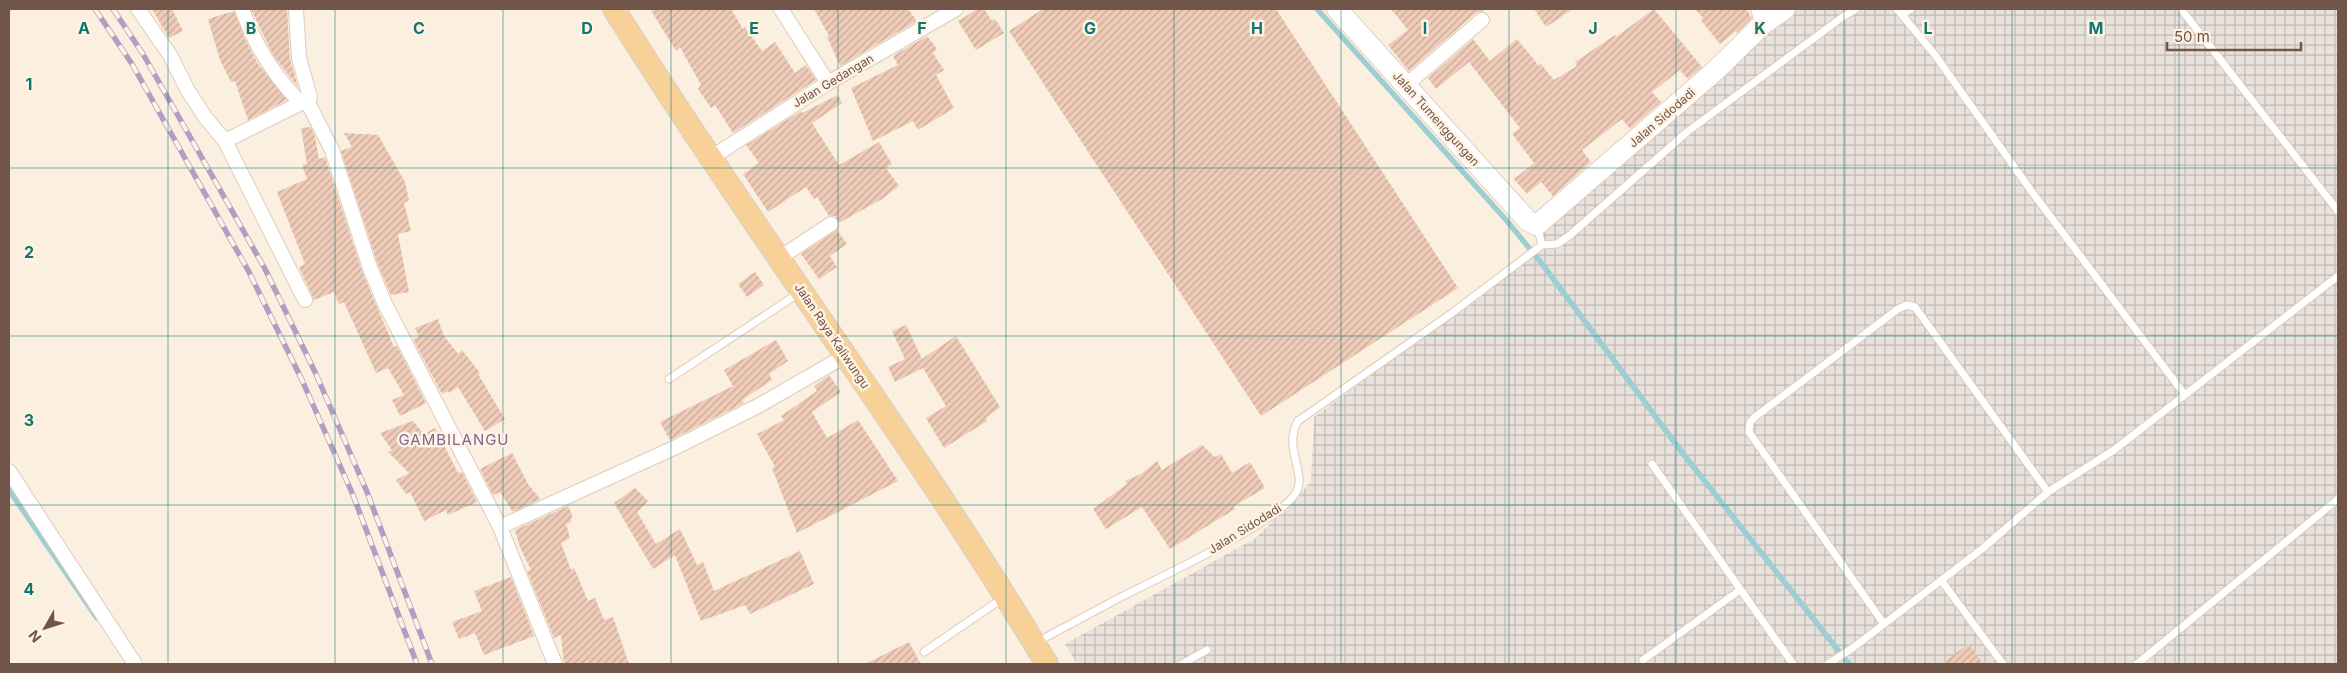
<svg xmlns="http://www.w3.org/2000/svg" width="2347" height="673" viewBox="0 0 2347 673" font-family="Inter,sans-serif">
<defs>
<pattern id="industrial-grid" width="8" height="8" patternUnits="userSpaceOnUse" patternTransform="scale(1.25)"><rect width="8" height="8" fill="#e9e1db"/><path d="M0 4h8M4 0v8" fill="none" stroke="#c1b9b4"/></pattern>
<pattern id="building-hatch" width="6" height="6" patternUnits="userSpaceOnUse" patternTransform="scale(1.25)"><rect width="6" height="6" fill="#efccb8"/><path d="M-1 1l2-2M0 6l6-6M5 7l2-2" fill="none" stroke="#c6a898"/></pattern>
</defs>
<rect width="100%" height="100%" fill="#fbefdf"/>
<path fill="url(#industrial-grid)" d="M1786,9H2338V664H1077L1065,644L1256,538L1311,482L1314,417L1546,247L1530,224Z"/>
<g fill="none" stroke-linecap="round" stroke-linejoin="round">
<path stroke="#9cced4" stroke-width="5.5" d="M1317,9L1507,221L1543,265L1681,451L1849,664
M9,490L97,618"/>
</g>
<path fill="url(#building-hatch)" d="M152,9H172L183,31L169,38Z
M251,9H287L290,59L298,87L273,55Z
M650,9H731L743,29L745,27L762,51L775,42L795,73L806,65L816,80L733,133L715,105L711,108L698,89L701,85L680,47L676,51Z
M814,9H908L917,21L840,66L827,37L829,36Z
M977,9H984L992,21L995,19L1004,33L976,50L958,21Z
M1043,9H1276L1458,288L1261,416L1009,31Z
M1391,9H1489L1476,13L1409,71L1388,45L1408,30Z
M1534,9H1573L1546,27Z
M1654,9L1702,67L1688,79L1680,70L1652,92L1661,102L1630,129L1622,119L1582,150L1591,162L1553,196L1541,182L1527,194L1514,179L1534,163L1512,134L1520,128L1469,62L1436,89L1428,78L1473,39L1490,61L1517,39L1539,66L1541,64L1554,80L1577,66L1575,62L1615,35L1616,37Z
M1695,9H1746L1752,18L1737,33L1736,31L1720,44L1701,20L1703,18Z
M234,11L245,39L258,64L287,100L248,120L235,81L231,82L220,60L208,19Z
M927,36L937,49L933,53L944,70L936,75L954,108L918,130L913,121L873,141L851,88L898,65L893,56Z
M838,95L842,103L812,123L839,165L879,142L892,164L886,168L899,186L882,199L839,223L835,216H829L817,197L814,199L806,187L768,212L743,174L759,163L746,145L801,111L802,113Z
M311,127L315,137L319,159L325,157L362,271L377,307L394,347L397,346L426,403L400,416L392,400L404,395L388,368L376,373L344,302L339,304L334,292L314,300L299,267L305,264L277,192L307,179L302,165L307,164L301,128Z
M344,133L378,135L405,182L409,200L404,203L411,231L398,234L409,292L391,295L378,265L341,151L352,147Z
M837,230L847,244L830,256L837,267L819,279L801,254Z
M755,272L764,285L747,297L738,284Z
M438,319L444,336L458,354L462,350L480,373L478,374L505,419L485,431L458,387L449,393L448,391L442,394L413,339L419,337L415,328Z
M906,325L922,359L956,336L1000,407L986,418L987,421L944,448L926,418L946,406L923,368L895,382L888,367L905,359L892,331Z
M776,340L788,361L769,374L772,380L742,400L744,403L670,440L660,422L733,386L724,370Z
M829,375L841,392L812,412L827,438L858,420L898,481L797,533L772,468L775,467L757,434L784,420L781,416L817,391L814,386Z
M413,421L424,434L435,428L458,473L462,472L477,502L448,515L446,510L424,521L410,492L406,494L396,480L409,473L388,452L392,450L380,433Z
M1202,445L1215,457L1221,454L1232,473L1250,462L1265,488L1234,506L1235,509L1170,549L1142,507L1106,529L1093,509L1127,484L1125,481L1141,474L1157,461L1162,470Z
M512,453L528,484L540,499L513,512L500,492L493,495L480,469Z
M635,488L648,501L637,512L656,544L680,529L697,565L703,562L714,591L800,551L814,584L750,614L745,605L701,621L675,555L653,569L614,503Z
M568,506L572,514L571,522L566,524L570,538L561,543L571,570L574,568L588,601L595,598L604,620L613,617L629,664H564L561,635L554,638L527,571L531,570L520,547L515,530Z
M511,577L534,636L484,655L475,633L459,639L452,622L482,611L474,591Z
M909,642L921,664H865Z
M1969,644L1983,664H1940Z"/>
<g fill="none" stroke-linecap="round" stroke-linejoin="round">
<defs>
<path id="lane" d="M1897,9L1935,55L2032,192L2185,395
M2181,9L2338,211
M1903,14L1911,9
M1542,245L1557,244L1569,236L1687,132L1844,16L1856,9
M669,379L799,293
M1652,464L1793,664
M1941,580L2003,664
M1884,624L1749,432L1750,422L1755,417L1898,309L1907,305L1915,307L2048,492
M1037,642C1065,627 1093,612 1121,597C1156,579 1281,522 1297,491C1306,473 1283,446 1298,421L1452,313L1542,245L1537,225
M924,652L1003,598
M1643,660L1740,590
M1182,664L1207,650
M1828,664L1854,647L1982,549L2048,492L2114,450L2338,276
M2137,664L2338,499"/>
<path id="street" d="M138,9L170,55L187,89L205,117L225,141L305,300
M242,9C255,46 273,75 301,103H308L332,150L370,268L385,304L500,527L555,664
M296,9L299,58L310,97L308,103
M781,9L828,83
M1758,9L1763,24
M1406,85L1482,20
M225,141L301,103
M712,157L828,83L956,9
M779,258L831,224
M9,471L135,664
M500,527L674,448L758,406L845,356"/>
<path id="secondary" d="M1337,9L1528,221L1537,225L1715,71L1763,24L1785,9"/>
<path id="primary" d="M614,9C753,231 912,440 1047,664"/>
</defs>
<use href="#lane" stroke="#decbbc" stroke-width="9"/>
<use href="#street" stroke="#decbbc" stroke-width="16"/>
<use href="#secondary" stroke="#e5cdbc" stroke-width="22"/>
<use href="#primary" stroke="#d7cfcc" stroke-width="24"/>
<use href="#lane" stroke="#fff" stroke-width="7"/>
<use href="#street" stroke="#fff" stroke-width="14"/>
<use href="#secondary" stroke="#fff" stroke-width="20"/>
<use href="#primary" stroke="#f8d199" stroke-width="22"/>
<defs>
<path id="rail" d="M95,9L132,64L249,272L302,380L353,495L417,664
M113,9L143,54L265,269L316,374L367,492L432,664"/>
</defs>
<use href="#rail" stroke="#b19fc2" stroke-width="5.5"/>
<use href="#rail" stroke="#fef3e4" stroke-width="4" stroke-dasharray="11" stroke-linecap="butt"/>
</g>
<path fill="none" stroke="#0f766e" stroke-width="1" stroke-opacity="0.55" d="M168,9V664M335,9V664M503,9V664M671,9V664M838,9V664M1006,9V664M1174,9V664M1341,9V664M1509,9V664M1676,9V664M1844,9V664M2012,9V664M2179,9V664M9,168H2338M9,336H2338M9,505H2338"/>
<g text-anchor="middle" stroke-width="5" stroke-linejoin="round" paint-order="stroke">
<g font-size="12" fill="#705548" stroke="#fef3e4">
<text transform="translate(833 81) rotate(-31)" y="4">Jalan Gedangan</text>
<text transform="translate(1662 118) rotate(-41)" y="4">Jalan Sidodadi</text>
<text transform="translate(1436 119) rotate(48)" y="4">Jalan Tumenggungan</text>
<text transform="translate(832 336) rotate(56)" y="4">Jalan Raya Kaliwungu</text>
<text transform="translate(1245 529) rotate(-32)" y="4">Jalan Sidodadi</text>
</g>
<g font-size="15" letter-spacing="1" fill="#816493" stroke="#fef3e4">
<text x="454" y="445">GAMBILANGU</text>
</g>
</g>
<g font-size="16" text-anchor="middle" font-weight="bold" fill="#0f766e" stroke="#fef3e4" stroke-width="5" stroke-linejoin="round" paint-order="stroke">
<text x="84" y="34">A</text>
<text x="251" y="34">B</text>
<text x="419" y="34">C</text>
<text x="587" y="34">D</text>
<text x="754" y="34">E</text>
<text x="922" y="34">F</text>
<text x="1090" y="34">G</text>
<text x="1257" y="34">H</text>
<text x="1425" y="34">I</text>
<text x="1593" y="34">J</text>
<text x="1760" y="34">K</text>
<text x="1928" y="34">L</text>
<text x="2096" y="34">M</text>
<text x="29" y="90">1</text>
<text x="29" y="258">2</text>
<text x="29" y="426">3</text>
<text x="29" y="595">4</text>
</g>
<rect width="2347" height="673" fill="none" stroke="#705548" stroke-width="20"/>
<g transform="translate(45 628) rotate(231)" stroke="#fef3e4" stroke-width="4" paint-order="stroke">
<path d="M0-4L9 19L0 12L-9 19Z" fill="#705548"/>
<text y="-8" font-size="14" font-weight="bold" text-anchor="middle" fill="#705548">N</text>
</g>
<path d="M2167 42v8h134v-8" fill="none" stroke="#705548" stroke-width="2.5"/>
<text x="2174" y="42" font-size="15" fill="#705548" stroke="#fef3e4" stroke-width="4" paint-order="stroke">50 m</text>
</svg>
